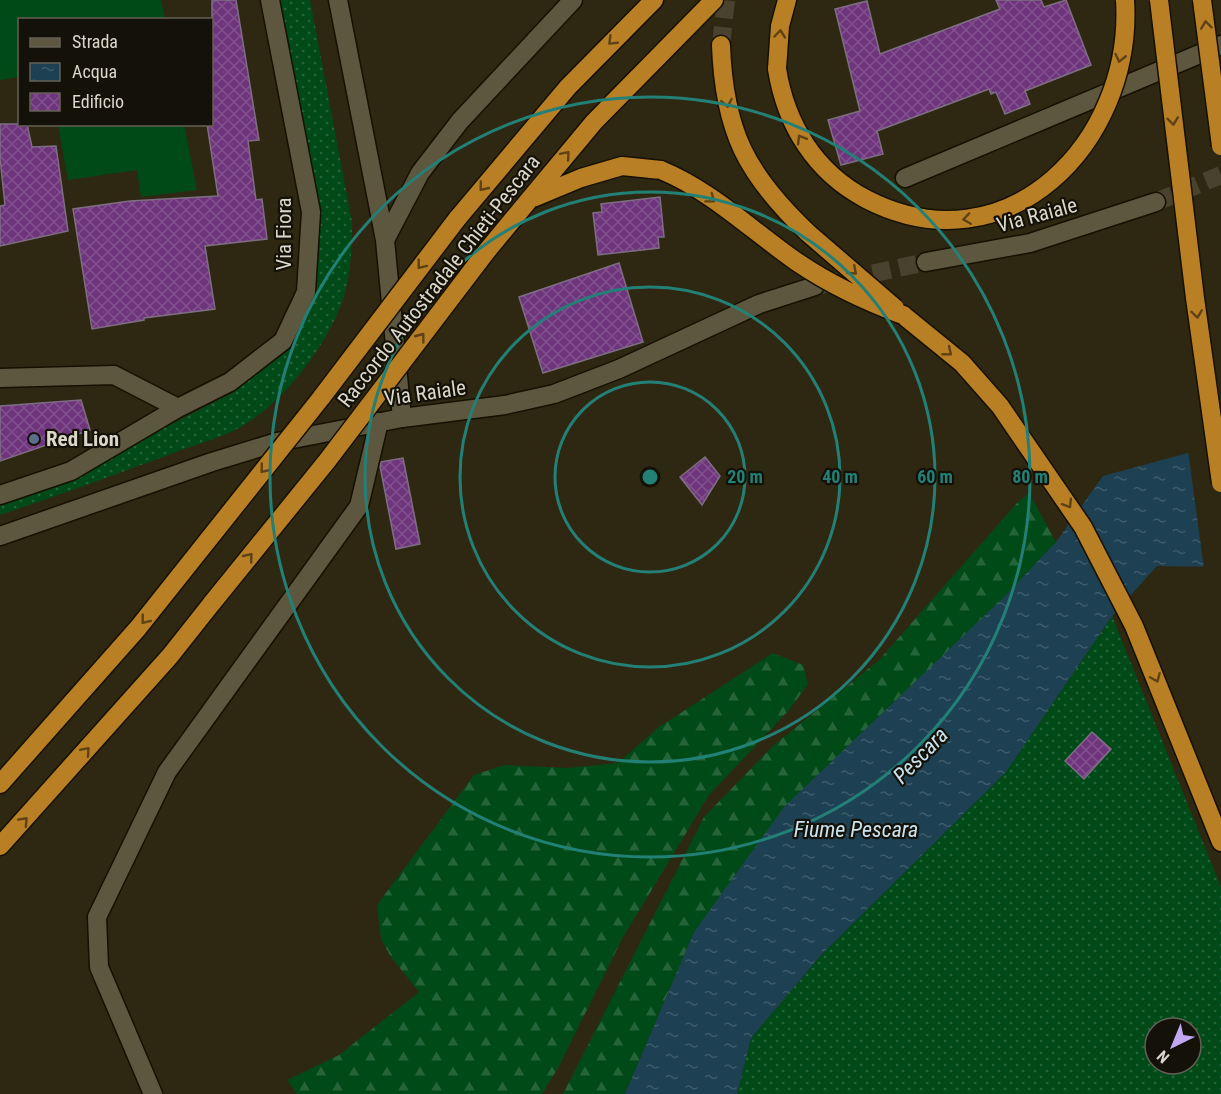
<svg xmlns="http://www.w3.org/2000/svg" width="1221" height="1094" viewBox="0 0 1221 1094" font-family="'Roboto Condensed',sans-serif">
<defs>
<pattern id="grass-dots" width="8" height="8" patternUnits="userSpaceOnUse" patternTransform="scale(1.5)"><rect width="8" height="8" fill="#004a18"/><path d="M2 2h.1M6 6h.1" fill="none" stroke="#256338" stroke-width="1.8" stroke-linecap="round"/></pattern>
<pattern id="forest-firs" width="22" height="20" patternUnits="userSpaceOnUse" patternTransform="scale(1.5)"><rect width="22" height="20" fill="#004a18"/><path d="M5 1l3.5 6h-7zM16 11l3.5 6h-7z" fill="#256338"/></pattern>
<pattern id="water-ripples" width="26" height="14" patternUnits="userSpaceOnUse" patternTransform="scale(1.5)"><rect width="26" height="14" fill="#1d4052"/><path d="M2 4q2-2 4 0t4 0M15 11q2-2 4 0t4 0" fill="none" stroke="#3d5b6a"/></pattern>
<pattern id="building-cross-hatch" width="8" height="8" patternUnits="userSpaceOnUse" patternTransform="scale(1.5)"><rect width="8" height="8" fill="#6e357d"/><path d="M0 0l8 8M0 8l8-8" fill="none" stroke="#82528e"/></pattern>
</defs>
<rect width="100%" height="100%" fill="#2e2812"/>
<path fill="url(#grass-dots)" fill-rule="evenodd" d="M279,0H310L352,222C352,248 351,274 343,299C329,342 286,399 247,423C226,437 199,443 176,452C117,474 59,495 0,515V502L71,476L232,393L289,349L315,299L320,216Z
M1112,616L1221,887V1094H737L751,1038L822,954L1006,772ZM1155,1028H1191V1064H1155Z"/>
<path fill="url(#forest-firs)" d="M1029,493L1056,542L694,932L625,1094H563L704,817L774,745L879,660L1018,502Z
M773,653L803,665L808,684L789,710L709,795L622,939L558,1068L542,1094H297L287,1080L339,1055L419,992L391,957L381,939L377,905L474,775L504,765L568,768L618,763L659,727Z"/>
<path fill="#004a18" d="M0,0H161L165,19L20,20L19,77L0,80Z
M58,125H184L197,190L141,197L137,170L68,180Z"/>
<path fill="url(#water-ripples)" d="M1221,444V567L1157,566L1112,616L1006,772L822,954L751,1038L737,1094H625L694,932L784,807L1005,596L1056,542L1103,476Z"/>
<path fill="#2e2812" d="M1221,441V570L1204,569L1188,450Z"/>
<path fill="url(#building-cross-hatch)" stroke="#7e6e82" stroke-width="1.5" d="M212,0H236L259,140L248,141L256,200L262,199L267,239L205,246L215,309L144,318V320L92,329L73,209L130,201L218,196L207,124H212Z
M996,0H1041L1044,7L1066,0L1091,65L1025,91L1030,104L1005,114L996,92L991,94L989,89L877,131L883,154L841,165L828,120L860,111L835,9L867,1L880,54L1000,9Z
M0,124H27L32,147L56,146L68,231L0,246V206L5,205L0,158Z
M660,197L664,237H658L659,248L598,255L593,213L602,212L601,204Z
M619,263L643,342L543,373L519,297Z
M81,400L90,430L0,461V406Z
M705,457L720,476L702,505L680,477Z
M403,458L420,544L396,549L380,466L381,462Z
M1092,732L1111,749L1084,779L1065,761Z"/>
<g fill="none" stroke-linecap="round" stroke-linejoin="round">
<path stroke="#48422e" stroke-width="18" stroke-dasharray="18 9" stroke-linecap="butt" d="M1156,202L1221,175
M820,285L926,262"/>
<path stroke="#48422e" stroke-width="18" stroke-dasharray="18 9" stroke-linecap="butt" d="M721,45L726,0"/>
<defs>
<path id="street" d="M338,0L385,240L402,418
M905,178L1221,45
M385,240L420,173L460,121L573,0
M0,378L114,375L178,408
M0,495L71,471L178,408L230,382L283,341L306,292L311,212L270,0
M153,1094L99,967L97,917L167,772L359,506L379,422"/>
<path id="secondary" d="M926,262L1030,243L1156,202
M0,536L212,462L277,442L402,418L505,405L554,394L619,369L759,304L815,286"/>
<path id="highway" d="M721,45C724,131 746,174 808,233
M777,69L780,26L787,0
M533,198L581,178L622,166L661,170
M529,200L594,122L714,0
M457,219L568,87L654,0
M903,315L962,363L1000,406L1083,527L1134,626L1221,842
M0,784L138,628L181,574
M0,846L170,656L212,603"/>
</defs>
<use href="#street" stroke="#161000" stroke-width="21"/>
<use href="#secondary" stroke="#161000" stroke-width="21"/>
<use href="#highway" stroke="#161000" stroke-width="21"/>
<use href="#street" stroke="#5e5740" stroke-width="18"/>
<use href="#secondary" stroke="#5e5740" stroke-width="18"/>
<use href="#highway" stroke="#b87f25" stroke-width="18"/>
<defs>
<path id="highway-bridge" d="M1159,0L1195,298L1221,483
M1202,0L1221,146
M777,69C786,125 815,172 866,199C1007,272 1134,142 1125,0
M661,170C712,191 752,231 797,262C831,285 865,301 903,315
M808,233L895,308
M181,574L321,398L457,219
M212,603L327,461L486,252L529,200"/>
</defs>
<use href="#highway-bridge" stroke="#161000" stroke-width="21" stroke-linecap="butt"/>
<use href="#highway-bridge" stroke="#b87f25" stroke-width="18"/>
</g>
<defs><path id="oneway-chevron" d="M-2-3.5L2.5 0L-2 3.5" fill="none" stroke-width="1.6" stroke-linecap="round" stroke-linejoin="round" transform="scale(1.5)"/></defs>
<g stroke="#5e4215">
<use href="#oneway-chevron" transform="translate(1206 25) rotate(-97)"/>
<use href="#oneway-chevron" transform="translate(780 34) rotate(-85)"/>
<use href="#oneway-chevron" transform="translate(612 41) rotate(136)"/>
<use href="#oneway-chevron" transform="translate(1120 58) rotate(103)"/>
<use href="#oneway-chevron" transform="translate(727 103) rotate(79)"/>
<use href="#oneway-chevron" transform="translate(1173 121) rotate(83)"/>
<use href="#oneway-chevron" transform="translate(801 139) rotate(-122)"/>
<use href="#oneway-chevron" transform="translate(566 155) rotate(-50)"/>
<use href="#oneway-chevron" transform="translate(483 187) rotate(129)"/>
<use href="#oneway-chevron" transform="translate(711 199) rotate(37)"/>
<use href="#oneway-chevron" transform="translate(967 219) rotate(172)"/>
<use href="#oneway-chevron" transform="translate(421 265) rotate(128)"/>
<use href="#oneway-chevron" transform="translate(853 271) rotate(41)"/>
<use href="#oneway-chevron" transform="translate(1197 314) rotate(82)"/>
<use href="#oneway-chevron" transform="translate(421 337) rotate(-53)"/>
<use href="#oneway-chevron" transform="translate(948 352) rotate(39)"/>
<use href="#oneway-chevron" transform="translate(264 469) rotate(129)"/>
<use href="#oneway-chevron" transform="translate(1068 504) rotate(58)"/>
<use href="#oneway-chevron" transform="translate(249 557) rotate(-51)"/>
<use href="#oneway-chevron" transform="translate(145 620) rotate(128)"/>
<use href="#oneway-chevron" transform="translate(1156 678) rotate(67)"/>
<use href="#oneway-chevron" transform="translate(86 751) rotate(-49)"/>
<use href="#oneway-chevron" transform="translate(24 821) rotate(-47)"/>
</g>
<g fill="none" stroke="#238077" stroke-width="3">
<circle cx="650" cy="477" r="95"/>
<circle cx="650" cy="477" r="190"/>
<circle cx="650" cy="477" r="285"/>
<circle cx="650" cy="477" r="380"/>
</g>
<circle fill="#5c6f8a" stroke="#141108" stroke-width="2" cx="34" cy="439" r="6"/>
<g text-anchor="middle" stroke-width="4.5" stroke-linejoin="round" paint-order="stroke">
<g font-size="21" fill="#dbd7ca" stroke="#141108">
<text transform="translate(1037 215) rotate(-15)" y="7">Via Raiale</text>
<text transform="translate(284 234) rotate(-90)" y="7">Via Fiora</text>
<text transform="translate(439 281) rotate(-52)" y="7">Raccordo Autostradale Chieti-Pescara</text>
<text transform="translate(425 393) rotate(-8)" y="7">Via Raiale</text>
</g>
<g font-size="21" font-weight="bold" fill="#dbd7ca" stroke="#141108" text-anchor="start">
<text x="46" y="446">Red Lion</text>
</g>
<g font-size="22" font-style="italic" fill="#cae2f0" stroke="#141108">
<text transform="translate(920 755) rotate(-46)" y="8">Pescara</text>
<text x="856" y="837">Fiume Pescara</text>
</g>
</g>
<circle cx="650" cy="477" r="9" fill="#238077" stroke="#141108" stroke-width="3"/>
<g font-size="18" text-anchor="middle" font-weight="bold" fill="#238077" stroke="#141108" stroke-width="4.5" stroke-linejoin="round" paint-order="stroke">
<text x="745" y="483">20 m</text>
<text x="840" y="483">40 m</text>
<text x="935" y="483">60 m</text>
<text x="1030" y="483">80 m</text>
</g>
<rect x="18" y="18" width="195" height="108" fill="#141108" stroke="#646056" stroke-width="1.5"/>
<rect x="30" y="38" width="30" height="9" fill="#5e5740" stroke="#646056" stroke-width="1.5"/>
<text x="72" y="48" font-size="18" fill="#dbd7ca">Strada</text>
<rect x="30" y="63" width="30" height="18" fill="url(#water-ripples)" stroke="#646056" stroke-width="1.5"/>
<text x="72" y="78" font-size="18" fill="#dbd7ca">Acqua</text>
<rect x="30" y="93" width="30" height="18" fill="url(#building-cross-hatch)" stroke="#646056" stroke-width="1.5"/>
<text x="72" y="108" font-size="18" fill="#dbd7ca">Edificio</text>
<g transform="translate(1173 1046) rotate(223)"><circle r="28" fill="#141108" stroke="#646056" stroke-width="1.5"/>
<path d="M0-4.5L10 22L0 15L-10 22Z" fill="#c2a8f2"/>
<text y="-9" font-size="16" font-weight="bold" text-anchor="middle" fill="#dbd7ca">N</text>
</g>
</svg>
